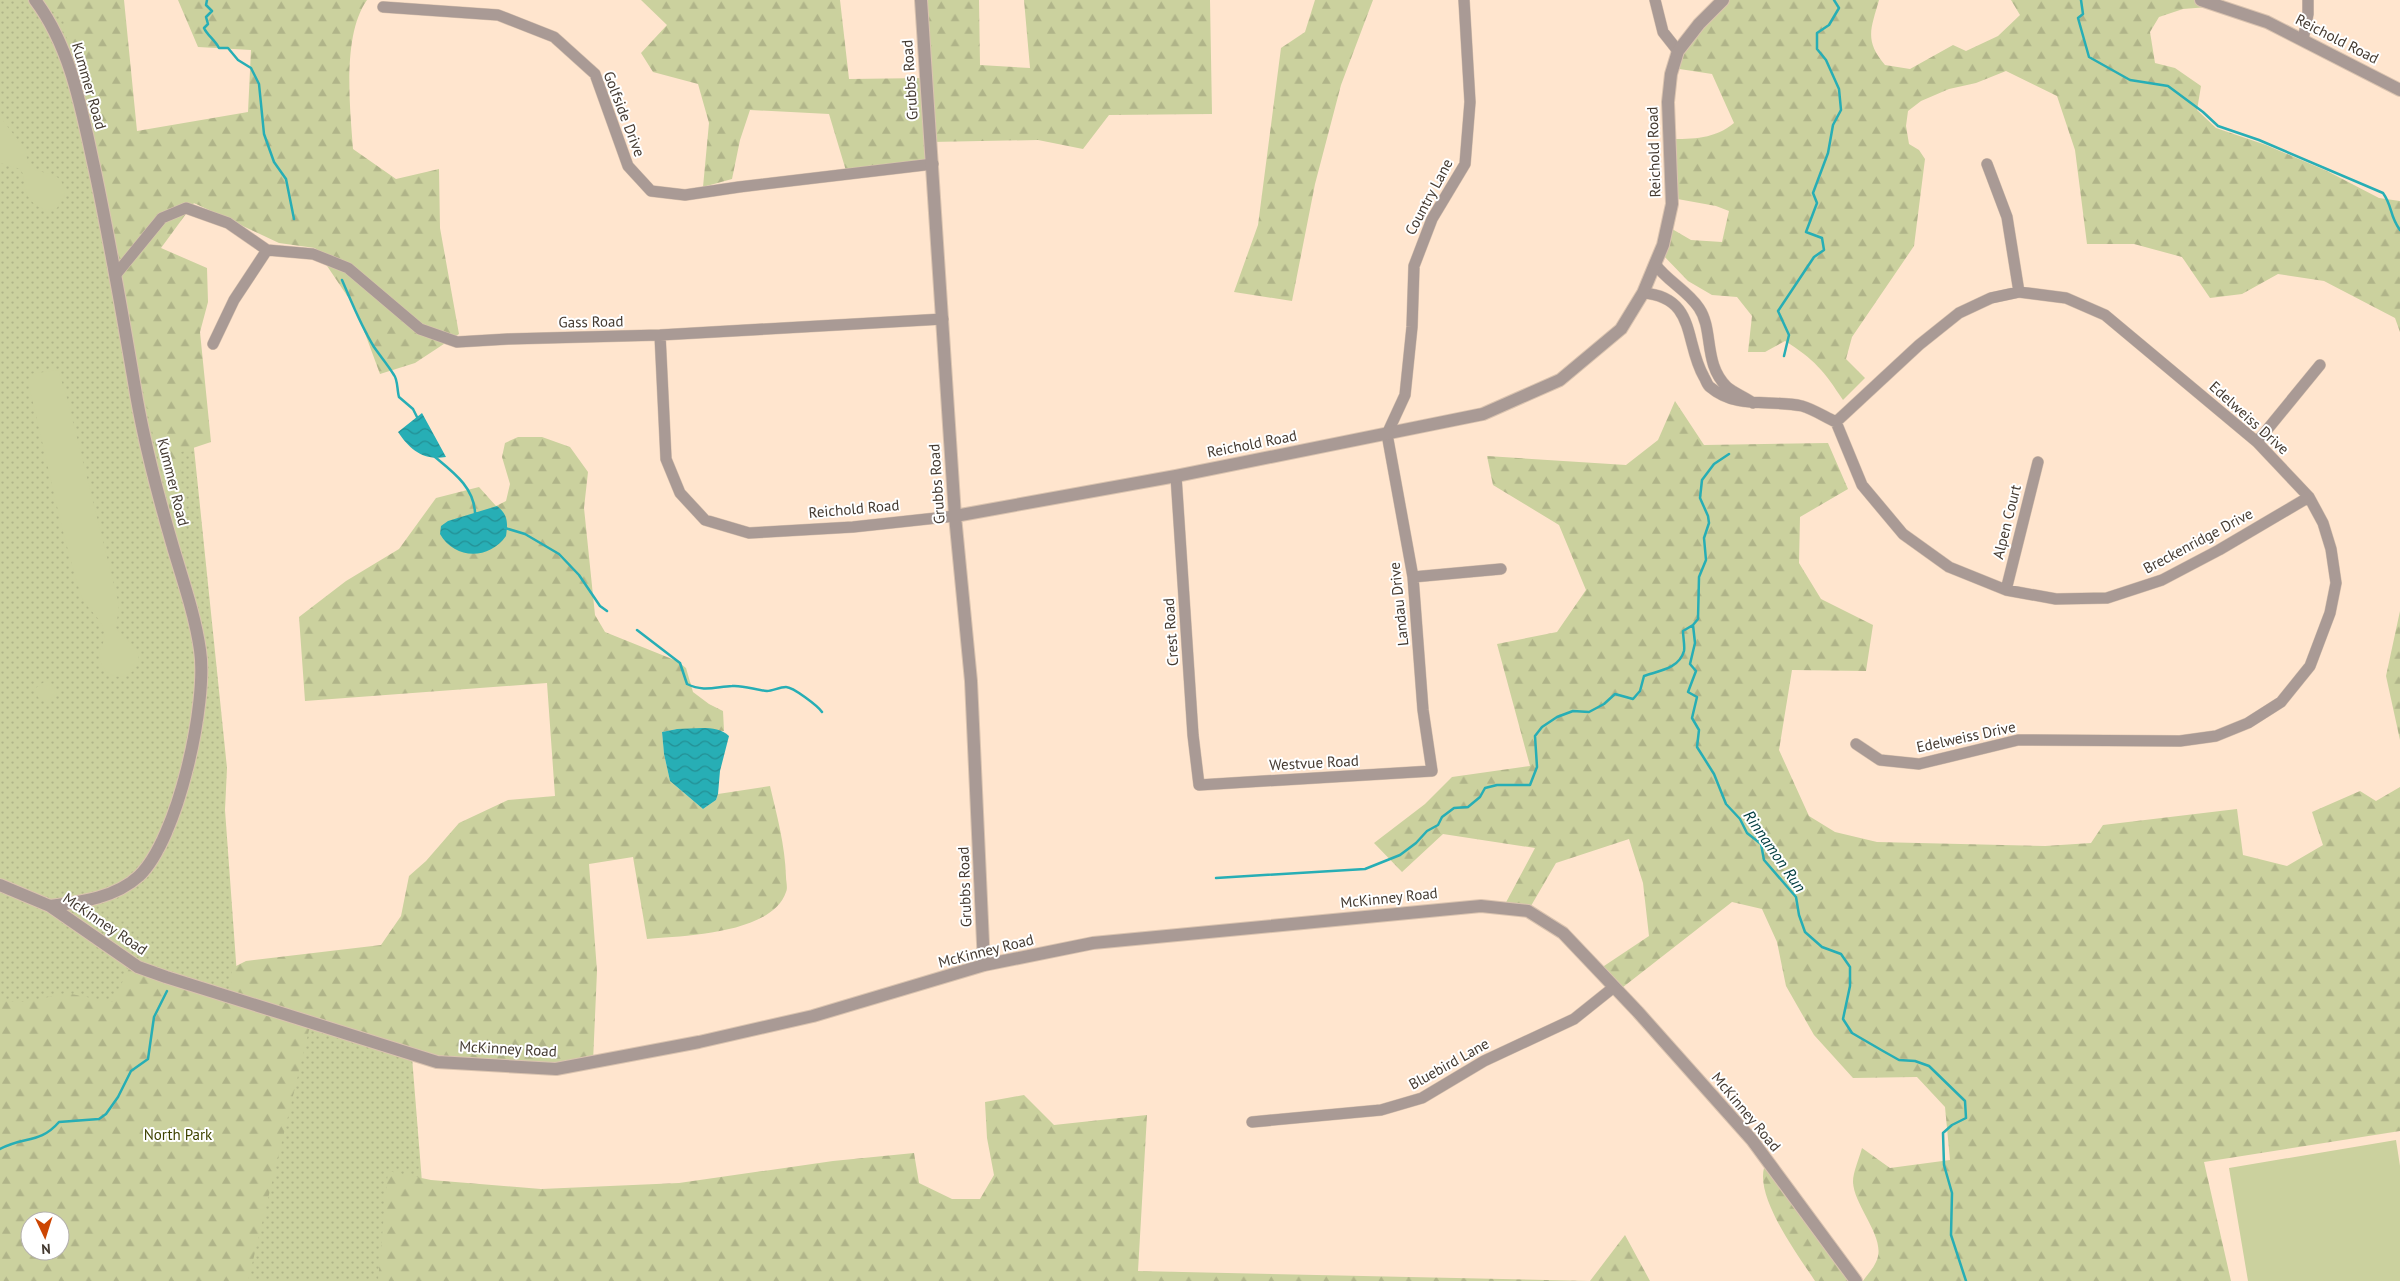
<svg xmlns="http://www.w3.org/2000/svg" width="2400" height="1281" viewBox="0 0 2400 1281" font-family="'PT Sans',sans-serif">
<defs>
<pattern id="green-dots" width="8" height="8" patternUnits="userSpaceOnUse" patternTransform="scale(1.25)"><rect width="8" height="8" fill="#cbd19e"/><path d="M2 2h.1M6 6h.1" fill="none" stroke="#b0b489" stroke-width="1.8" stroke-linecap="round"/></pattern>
<pattern id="forest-firs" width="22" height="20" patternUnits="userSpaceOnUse" patternTransform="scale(1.25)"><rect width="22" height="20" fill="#cbd19e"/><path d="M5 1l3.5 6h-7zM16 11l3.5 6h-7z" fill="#b0b489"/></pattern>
<pattern id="water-waves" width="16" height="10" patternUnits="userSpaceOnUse" patternTransform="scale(1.25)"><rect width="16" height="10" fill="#27aeb5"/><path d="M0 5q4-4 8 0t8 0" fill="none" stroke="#238f94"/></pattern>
</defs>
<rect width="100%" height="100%" fill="#ffe5ce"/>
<path fill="url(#green-dots)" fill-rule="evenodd" d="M0,0H105L116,135L206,205L193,203L124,252L175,264L227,768L225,810L239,1003L412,1057L423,1195L615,1281H0ZM30,1221H60V1251H30Z"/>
<path fill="url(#forest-firs)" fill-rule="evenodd" d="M38,0H124L137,131L248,112L251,50L198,47L178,0H367C342,35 350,107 353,149L396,179L439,169L440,228L459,334L415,363L380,374L356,309L315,248L279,243L194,203L161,248L207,268L208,302L200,332L211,442L181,452L180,557L108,231L63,19Z
M641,0H840L849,79L926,78L921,0H979L980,65L1030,68L1024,0H1210L1212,114L1109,115L1083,149L1038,140L931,142L933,164L847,174L829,114L750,110L740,140L732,179L703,187L709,123L698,84L653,72L641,53L667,25Z
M1315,0H1373L1341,85L1315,184L1292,301L1234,292L1258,225L1281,48L1305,32Z
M1723,0H1879C1871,29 1864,40 1885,65L1910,69L1953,45L1966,51L1998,36L2020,15L2011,0H2224L2221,6L2183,9L2159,17L2150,32L2155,63L2175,68L2201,86L2197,110L2216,128L2266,145L2327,171L2379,198L2400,201V332L2395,318L2324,281L2278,274L2242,294L2210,298L2182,257L2134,244H2087L2075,150L2057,96L2006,71L1976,83L1949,89L1921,101L1908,111L1906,126L1909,144L1919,150L1925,159L1914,246L1852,337L1846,359L1865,378L1843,400C1824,371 1814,359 1785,341L1765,352H1748L1752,316L1737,297L1712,295L1688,281L1660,252L1667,226L1691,240L1722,242L1729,211L1716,206L1672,198L1669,139C1693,139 1715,139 1734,123L1712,74L1673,68Z
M1675,401L1704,445L1828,443L1848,489L1800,517L1799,563L1821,599L1873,625L1866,671L1792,670L1779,750L1809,816L1835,832L1877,842L2045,846L2091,843L2103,825L2237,809L2243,855L2287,866L2323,845L2312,812L2360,791L2376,801L2400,787V1131L2204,1162L2231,1281H1863C1867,1275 1873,1269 1876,1262C1888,1239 1854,1207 1853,1182C1853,1172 1859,1159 1862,1148L1890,1168L1950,1160L1945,1107L1917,1077L1853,1078L1814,1035L1786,986L1777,942L1762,909L1732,902L1618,991L1598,970L1649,936L1643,883L1629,839L1556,863L1528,911L1503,908L1535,848L1443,834L1402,872L1374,843L1425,804L1452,777L1530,766L1497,644L1557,632L1586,590L1559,525L1493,485L1487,456L1626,465L1658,440Z
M518,437H542L570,447L588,472L584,508L595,615L605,632L677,661L686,668L693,692L709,704L723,711L724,731L677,729L662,732L664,754L670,781L703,809L716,800L718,794L770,786C777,816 785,845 786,877C786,881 788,888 786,892C772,934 683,936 647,939L633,857L589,864L597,971L593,1062L556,1069L437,1062L311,1022L248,1281H0V1001L27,1002L66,993L112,1002L132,963L234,999L231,984L232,968L246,961L381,945L401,916L409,876L426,861L459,823L508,800L555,796L547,683L305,701L299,617L346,581L399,549L436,498L479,487L496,506L506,501L510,484L502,457L505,443ZM30,1221H60V1251H30Z
M2400,611V740L2386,676Z
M1024,1095L1054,1125L1147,1115L1138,1271L1590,1281L1625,1235L1650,1281H378L388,1171L431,1180L541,1189L679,1183L833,1161L914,1153L919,1183L952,1199H980L994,1175L987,1138L985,1102Z
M1764,1168L1775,1178L1851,1281H1815C1798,1255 1756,1199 1764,1168Z"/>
<path fill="#cbd19e" d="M0,117L25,149L28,163L31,168C44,176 66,169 64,197L57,208C45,214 30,204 26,192C23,184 26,176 20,169L0,163Z
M58,370L67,398L119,605L116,628C125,641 150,653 133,671C124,680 110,678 104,668C91,649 109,645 104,630C100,616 86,609 81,595C59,526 46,453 28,382L30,374Z
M47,680L57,694L49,700L41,701L33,690Z
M2396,1140L2400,1166V1281H2248L2229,1168Z"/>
<path fill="url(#water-waves)" d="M422,413L446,457C424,461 410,450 398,432Z
M497,506C508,515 508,522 506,536C489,560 455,560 440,534L441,526L448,521Z
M677,729C693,729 717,724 729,736L720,771L718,794L716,800L703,809L670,781L664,754L662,732Z"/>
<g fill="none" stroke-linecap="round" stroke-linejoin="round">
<path stroke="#27aeb5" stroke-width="2.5" d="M207,0L206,5L212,11L206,17L208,24L204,28C207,35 215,40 219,48H228L238,60L251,68L259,84L264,134L274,162L286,179L294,219
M2081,0L2083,14L2078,18L2089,57L2130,80L2168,86L2203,112L2218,126L2259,140L2383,193C2393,207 2389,215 2400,230
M342,280C352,303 361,326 374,347C381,357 388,365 394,375C398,380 397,391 399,397L413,409L417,417
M1784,356L1789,335L1778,311L1814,257L1824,250L1822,238L1806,232L1817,203L1813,193L1828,153L1833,125L1841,110L1839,89L1826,60L1817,49V33L1829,25L1839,8L1834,0
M1729,454L1714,464L1702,480L1700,498L1708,516L1709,523L1704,538L1706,560L1699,577L1698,619L1693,625L1695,643L1690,664L1696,671L1688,692L1697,697L1692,718L1699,730L1697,747L1714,774L1726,804L1740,819L1747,833L1761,844L1764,860L1796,897L1799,915L1805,932L1822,947L1841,954L1850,967V986L1843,1019L1852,1033L1883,1051L1899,1060L1915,1061L1929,1066L1965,1101L1966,1118L1952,1125L1943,1133L1944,1165L1952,1193L1951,1235L1966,1281
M435,457C453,472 474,487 475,513L478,514
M505,528L525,534L559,554L579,575L600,606L607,611
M637,630L680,663L687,684C703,692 715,687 732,686C744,685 755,690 767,691C773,691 779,687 786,687C793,687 818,706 822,712
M1216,878L1365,869L1400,855L1416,843L1427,831L1438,825L1442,817L1454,808L1468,807L1480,797L1485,788L1497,785H1530L1537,767L1535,736L1542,727L1557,717L1573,711L1589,712L1604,704L1615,694L1633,699L1640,691L1644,676C1658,671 1679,669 1684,651C1685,646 1683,637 1683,631L1693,625
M0,1149C24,1136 40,1144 59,1122L99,1119L106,1114L118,1097L131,1071L148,1059L154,1017L167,991"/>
<defs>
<path id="minor" d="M1655,0L1663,32L1678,51
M383,7L498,15L554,37L595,74L628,166L651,191L685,195L739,187L933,164
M2303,40L2308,14V0
M1987,164L2007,217L2019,292
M267,250L313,254L348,268L420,329L457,342L508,339L660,335L943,319
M1655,264C1667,281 1687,290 1699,308C1714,330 1703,364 1727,387C1734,393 1745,397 1753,403
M117,273L162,218L186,208L228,223L267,250L234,300L213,344
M1643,293C1697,297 1684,343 1704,377C1706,380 1707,385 1710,387C1737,410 1770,399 1802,406C1813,409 1825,417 1836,422L1862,485L1903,534L1949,567L2006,590L2056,599L2107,598L2162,580L2219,550L2309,497
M660,335L666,459L680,493L705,520L749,533L853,527L955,516
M1836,422L1919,345L1959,313L1991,298L2019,292L2066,298L2105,315L2257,442L2309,497L2323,523L2331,549L2336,583L2330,613L2310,666L2281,702L2248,723L2216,736L2180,741L2018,740L1919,764L1880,760L1856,744
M2257,442L2320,365
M1176,476L1193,735L1199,785L1432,771L1423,710L1413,577L1387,434L1405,395L1412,327L1414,266L1432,219L1465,164L1470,102L1464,0
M1413,577L1501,569
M2006,590L2038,462
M1252,1122L1381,1110L1422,1098L1484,1061L1574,1019L1614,987"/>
<path id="tertiary" d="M35,0C72,49 82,113 95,171C111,247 124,323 137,400C146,450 159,499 173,547C183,581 195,615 200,650C208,702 178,839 139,876C115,898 81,902 50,906
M921,0L955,516L971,681L984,965
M2201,0L2267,22L2400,90
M955,516L1176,476L1483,414L1560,380L1621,329L1643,293L1655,264L1663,245L1672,204L1668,102L1671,74L1678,51L1699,24L1723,0
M0,885L50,906L138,967L166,977L437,1062L556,1069L699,1042L813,1016L984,965L1093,943L1481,906L1528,911L1563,933L1638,1012L1752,1140L1856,1281"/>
</defs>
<use href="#minor" stroke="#dac3af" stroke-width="12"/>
<use href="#tertiary" stroke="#dac3af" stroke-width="14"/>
<use href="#minor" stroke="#a99a95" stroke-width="11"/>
<use href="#tertiary" stroke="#a99a95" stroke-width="12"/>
</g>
<g text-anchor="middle" stroke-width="4" stroke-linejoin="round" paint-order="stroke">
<g font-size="15" fill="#443a31" stroke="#fff">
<text transform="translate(2337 39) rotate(27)" y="5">Reichold Road</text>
<text transform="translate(910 80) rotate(-94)" y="5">Grubbs Road</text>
<text transform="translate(89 86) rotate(74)" y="5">Kummer Road</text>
<text transform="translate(624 114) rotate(69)" y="5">Golfside Drive</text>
<text transform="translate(1654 152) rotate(-92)" y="5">Reichold Road</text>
<text transform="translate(1429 197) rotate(-62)" y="5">Country Lane</text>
<text transform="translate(591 322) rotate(-1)" y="5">Gass Road</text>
<text transform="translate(2249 418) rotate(42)" y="5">Edelweiss Drive</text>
<text transform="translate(1252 444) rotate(-11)" y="5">Reichold Road</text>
<text transform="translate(173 482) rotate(76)" y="5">Kummer Road</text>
<text transform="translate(937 484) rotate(-94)" y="5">Grubbs Road</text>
<text transform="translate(854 509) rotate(-5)" y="5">Reichold Road</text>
<text transform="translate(2007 522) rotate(-76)" y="5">Alpen Court</text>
<text transform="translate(2198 541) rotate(-28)" y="5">Breckenridge Drive</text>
<text transform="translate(1399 604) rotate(-96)" y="5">Landau Drive</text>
<text transform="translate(1171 632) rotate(-94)" y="5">Crest Road</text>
<text transform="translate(1966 737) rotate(-12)" y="5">Edelweiss Drive</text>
<text transform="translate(1314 763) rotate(-3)" y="5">Westvue Road</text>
<text transform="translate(965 887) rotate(-92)" y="5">Grubbs Road</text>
<text transform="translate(1389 898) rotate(-6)" y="5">McKinney Road</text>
<text transform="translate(105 924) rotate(34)" y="5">McKinney Road</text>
<text transform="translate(986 951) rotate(-14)" y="5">McKinney Road</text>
<text transform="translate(508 1049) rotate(3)" y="5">McKinney Road</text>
<text transform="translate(1449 1064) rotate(-29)" y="5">Bluebird Lane</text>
<text transform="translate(1746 1112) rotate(50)" y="5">McKinney Road</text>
</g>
<g font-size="15" fill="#3e4200" stroke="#fff">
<text x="178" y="1140">North Park</text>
</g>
<g font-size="16" font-style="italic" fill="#054043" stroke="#fff">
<text transform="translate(1775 851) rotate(55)" y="6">Rinnamon Run</text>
</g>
</g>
<g transform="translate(45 1236) rotate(176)"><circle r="24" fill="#ffffff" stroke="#b4b0ad"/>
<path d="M0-4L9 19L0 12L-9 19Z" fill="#cc4603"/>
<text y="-8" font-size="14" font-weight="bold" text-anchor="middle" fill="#443a31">N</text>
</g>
</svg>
